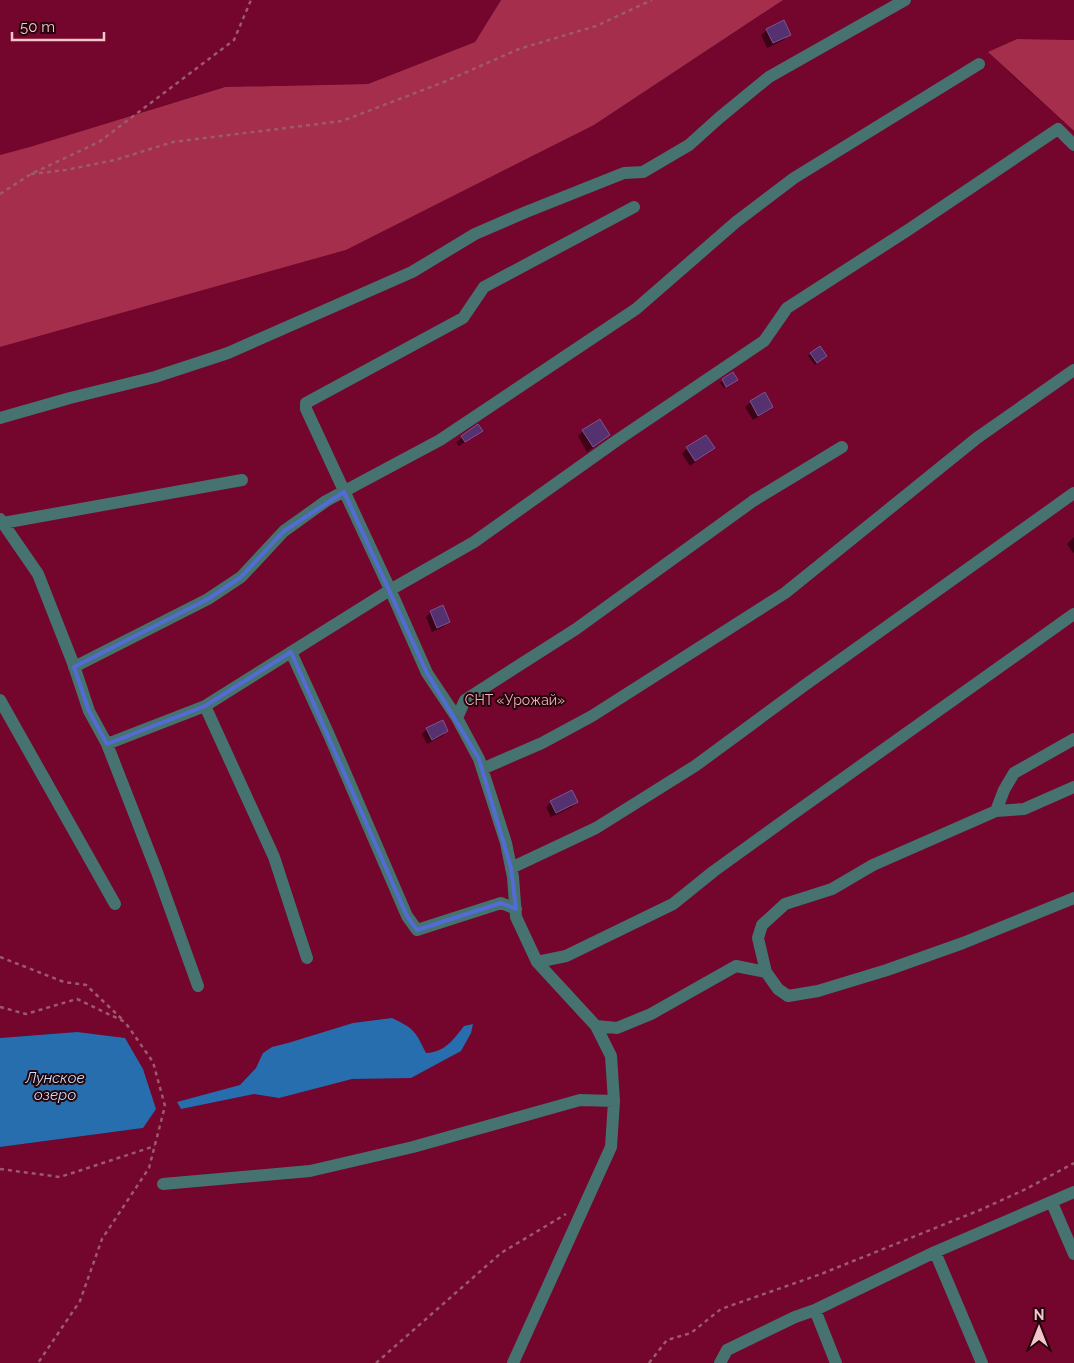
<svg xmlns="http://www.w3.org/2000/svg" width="1074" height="1363" viewBox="0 0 1074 1363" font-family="Raleway,sans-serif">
<rect width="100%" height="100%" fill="#51031d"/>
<path fill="#74052c" d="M0,0H501L475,42L368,84L224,87L33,146L0,155Z
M783,0H1074V40L1017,39L989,52L1015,78L1074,131V1363H0V1147L143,1128L77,1032L0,1038V347L346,250L594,125Z"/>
<path fill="#a42e4c" d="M501,0H783L594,125L346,250L0,347V155L33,146L225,87L368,84L475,42Z
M1017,39L1074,40V131L988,52Z"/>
<path fill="#276eae" d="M392,1018C415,1029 415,1031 426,1053C444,1053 454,1039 464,1026L473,1024L471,1033L461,1051L411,1078L352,1079L279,1098L254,1094L181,1109L177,1102L240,1085L256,1068L263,1053L272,1047L288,1043L353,1023Z
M77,1032L125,1038L143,1069L156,1109L143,1128L0,1147V1038Z"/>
<path fill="#0007" d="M767,30L789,34L784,40L767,48L761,35Z
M819,347L823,358L815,365L808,356Z
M732,374L734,382L724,388L720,383Z
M751,402L772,407L766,412L753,420L745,407Z
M478,426L481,431L459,446L456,442Z
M583,431L609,435L587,452L578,436Z
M687,448H713L690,466L682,454Z
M1074,537V552L1073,553L1067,544Z
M431,612L448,622L443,627L432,632L426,617Z
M427,729L447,731L442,736L427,744L422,734Z
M577,801L572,807L551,817L546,807L551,802Z"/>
<path fill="#56316f" stroke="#7b5596" d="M784,20L791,35L773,43L766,29Z
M820,346L827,356L817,363L810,353Z
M733,372L738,380L726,387L722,379Z
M765,392L773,407L758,416L750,401Z
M600,419L610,435L593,447L582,430Z
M478,424L483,431L465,442L461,436Z
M706,435L715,448L695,461L686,447Z
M443,605L450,622L437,628L430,611Z
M443,720L448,731L432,740L426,728Z
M572,790L578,802L556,813L550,801Z"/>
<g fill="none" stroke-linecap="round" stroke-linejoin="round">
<path stroke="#9b5b6c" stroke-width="2.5" stroke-dasharray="4 4" stroke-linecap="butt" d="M31,174L66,170L115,160L173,142L342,121L444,82L519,49L596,26L652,0
M0,194L31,174L99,142L234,40L251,0
M0,957L64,982L86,985L123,1020
M0,1007L26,1014L77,999L125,1022L153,1062L165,1106L149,1168L102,1239L80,1301L38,1363
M0,1169L60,1177L155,1146
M376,1363L501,1253L566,1214
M649,1363L667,1340L691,1333L721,1309L821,1274L980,1210L1026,1189L1074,1163"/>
<path stroke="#46726f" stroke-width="12" d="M0,418L70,398L155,377L228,353L412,272L475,234L526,212L624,173L643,172L689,145L719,118L769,77L905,0
M0,519L38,574L73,663L89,711L107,744L157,872L198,986
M3,523L242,480
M291,652L329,735L407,916L417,930L501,903L516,909
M74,667L208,599L241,577L284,531L326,501L440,440L636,309L736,222L794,178L979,64
M0,700L115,904
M205,706L274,857L307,958
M457,718L465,700L576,629L753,501L842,447
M107,744L205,706L390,590L474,542L616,441L764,341L787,308L908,230L1058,129L1074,145
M482,769L542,743L592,716L785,593L977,438L1074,370
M996,811L1024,809L1074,787
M511,868L596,828L695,766L805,685L1074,493
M537,962L566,956L673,904L714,871L786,819L1074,614
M766,972L758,938L762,925L785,904L832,889L873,865L996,811L1004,790L1014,773L1074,739
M596,1026L617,1028L651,1014L736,966L766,972L778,989L788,996L818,991L887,970L963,943L1074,898
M163,1184L310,1171L413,1147L580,1100L614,1101
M1052,1203L1074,1254
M935,1252L982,1363
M815,1310L836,1363
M513,1363L611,1147L614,1101L611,1056L596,1026L537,962L516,917L513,877L506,843L479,759L457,718L427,673L393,596L306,409V403L463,318L484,287L634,207
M720,1363L727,1350L795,1317L815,1310L935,1252L1074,1192"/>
</g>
<path fill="none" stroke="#536cd5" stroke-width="4" stroke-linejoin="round" d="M344,492L427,673L479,759L511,868L516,909L501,903L417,930L407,916L291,652L205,706L107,744L89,711L74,667L208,599L241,577L284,531Z"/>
<g text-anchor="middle" stroke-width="4" stroke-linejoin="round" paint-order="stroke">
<g font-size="14" fill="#edafb7" stroke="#24050c">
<text x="515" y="705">СНТ «Урожай»</text>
</g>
<g font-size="15" font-style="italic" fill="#c8dcf2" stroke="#24050c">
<text x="55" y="1083">Лунское<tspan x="55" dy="17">озеро</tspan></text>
</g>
</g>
<g transform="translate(1039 1328)" stroke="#24050c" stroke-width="4" paint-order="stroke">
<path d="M0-4L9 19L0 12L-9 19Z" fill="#f4c5cb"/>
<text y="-8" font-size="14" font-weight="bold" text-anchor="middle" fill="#f4c5cb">N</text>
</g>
<path d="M12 32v8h92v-8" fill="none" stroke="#f4c5cb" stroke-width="2.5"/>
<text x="20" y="32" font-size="15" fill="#f4c5cb" stroke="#24050c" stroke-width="4" paint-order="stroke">50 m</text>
</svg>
